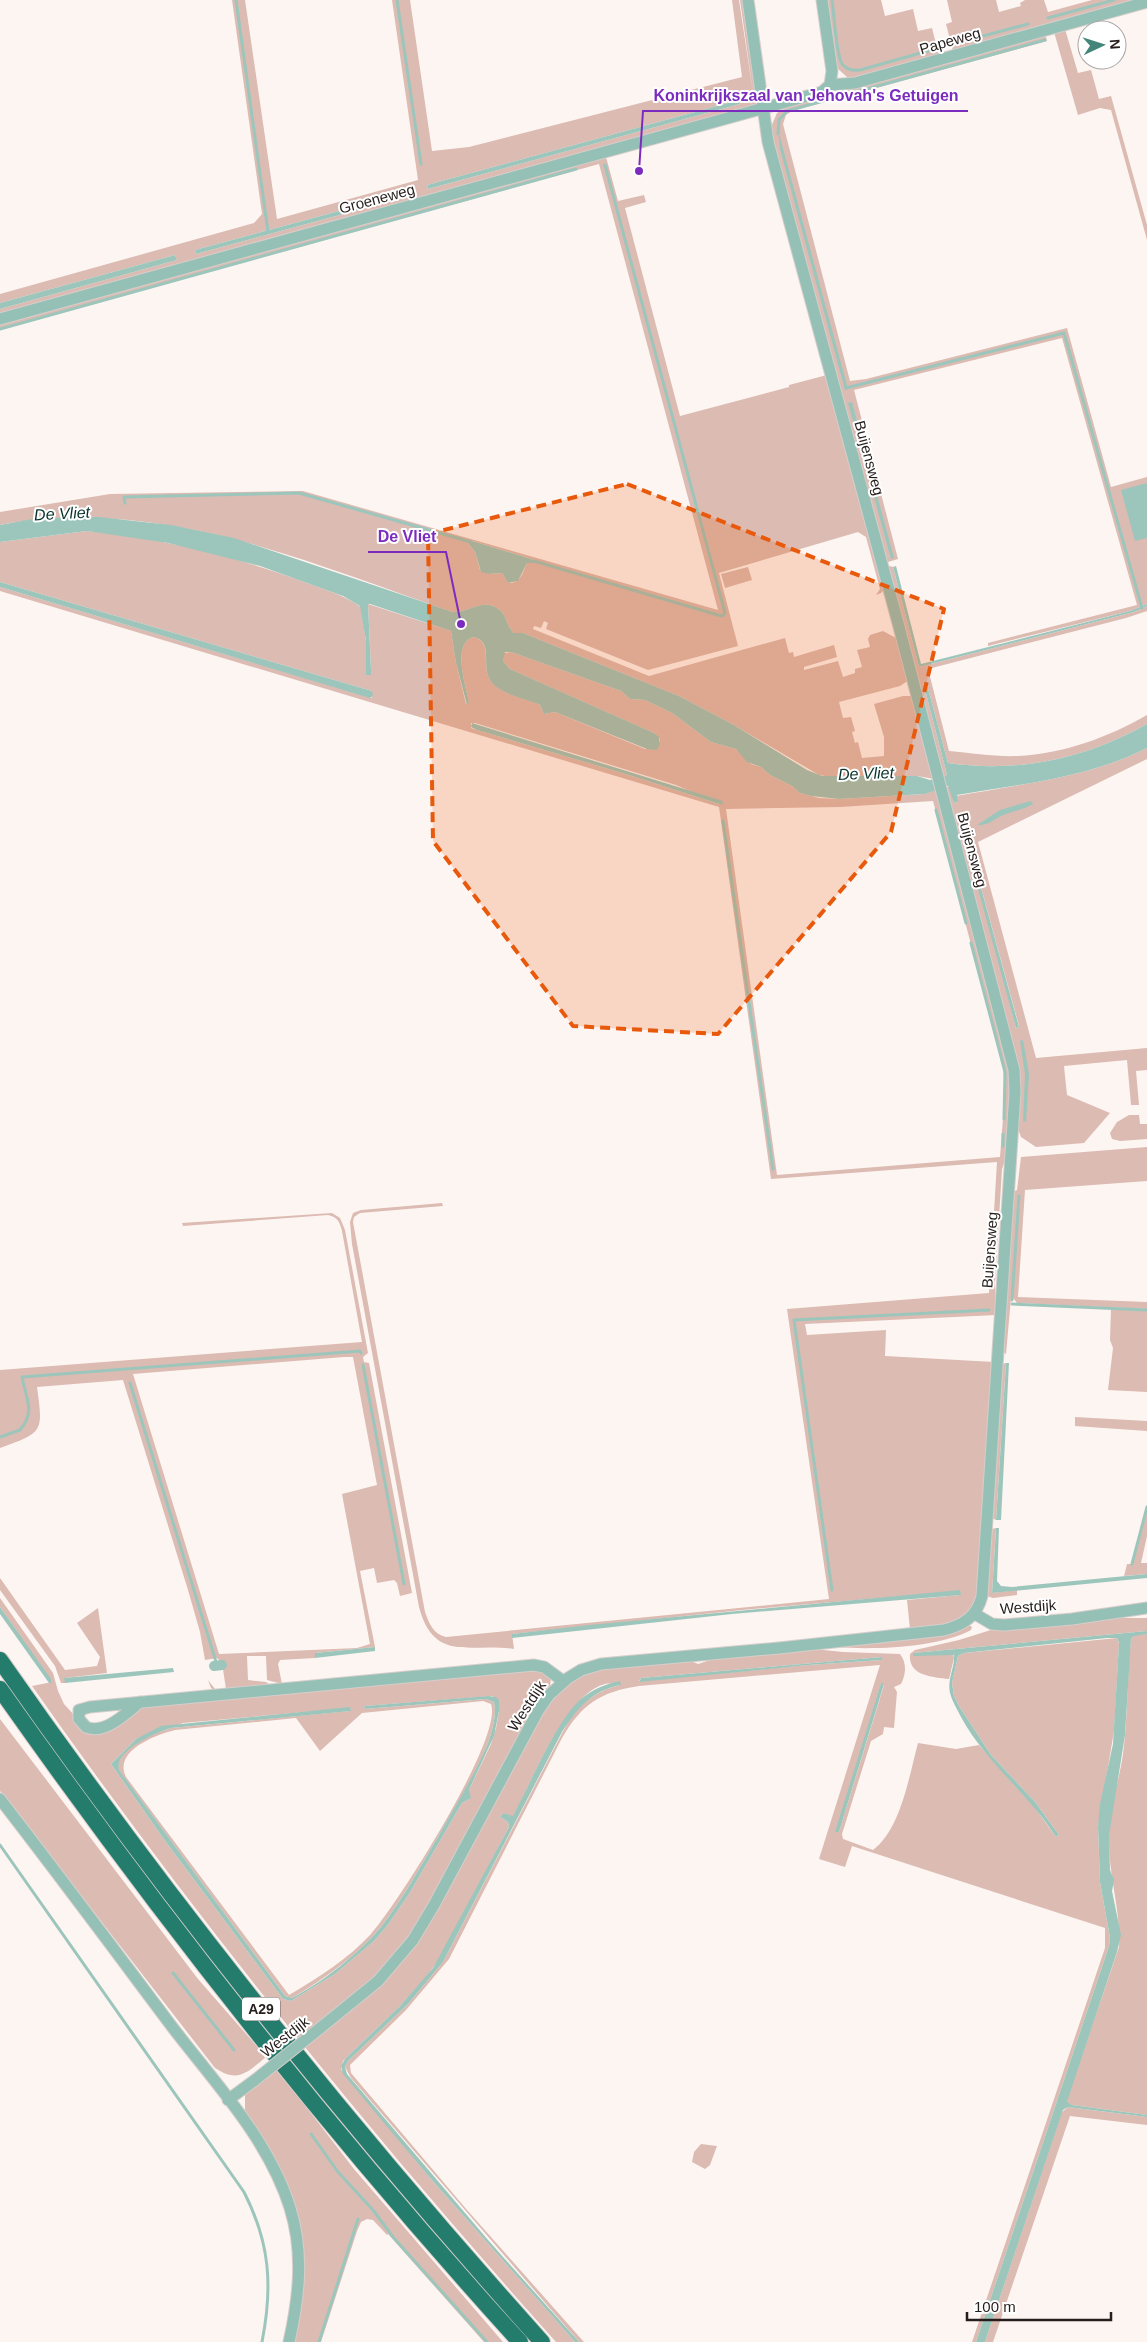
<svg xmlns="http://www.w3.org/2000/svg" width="1147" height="2342" viewBox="0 0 1147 2342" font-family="Arial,sans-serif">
<rect width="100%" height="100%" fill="#fdf5f2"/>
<path fill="#dcbbb2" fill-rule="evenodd" d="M232,0H245L277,219L418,180L392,0H410L432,151L469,147L742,77L732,0H739L754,99L740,0H744L757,105L0,315V309L177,260L175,255L0,303V294L254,223L262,214ZM739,100L740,104L428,189L427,185ZM409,192L410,196L196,254L195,250Z
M827,0H881L885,16L913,9L918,31L932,28L939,56L853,78L847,77L837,68Z
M947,0H996L999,12L1021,6L1020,3L1025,0H1044L1048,12L1092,0H1140L953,51L946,24L952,22Z
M1065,29L1078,73L1091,70L1099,99L1111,96L1147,225V240L1111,110L1100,108L1078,115L1054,32Z
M1045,34L1047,41L792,111L786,115L783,124L850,381L866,379L1067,328L1111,487L1147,477V604L1130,611L988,646V643L1137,605L1062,338L854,390L898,559L888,562L885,560L770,129L777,113L792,104Z
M606,157L618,201L644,195L646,202L625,208L680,416L789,387V385L827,375L885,589L881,593L876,595L880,589L866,537L858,532L719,573L738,646L648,670L546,629L548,623L544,621L541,628L534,626L533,629L649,676L785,638L789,653L793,652L794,657L834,645L837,657L804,667V670L838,661L843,677L855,673V669L862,667L857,650L870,647L868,639L870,635L883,631L898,639L909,680L900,686L839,702L843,718L851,717L855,731L852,732L855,743L858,742L862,758L884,756V737L874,704L903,696H912L934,779L917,776L831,777L819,775L734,725L679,696L523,633H514C507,627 507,618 502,612C485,595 469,613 453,612C327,569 202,514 68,518C45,519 23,520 0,525V512L110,494L303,491L718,610L599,164L0,330V322ZM469,540L538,561L537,563H527C522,573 521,584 508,583L502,573L488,574L480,570L475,552L468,543Z
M87,531C160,538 230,555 299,580C320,588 343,594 361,607L366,641V675H371V669L368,604L451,631L456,663L466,704L469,702C466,687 451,642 474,637C494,643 480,667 491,681C501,695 525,698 540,705L544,714L555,712L645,749L659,746L660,739L654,733L510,669L503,661L504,653L511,652L621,691L630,699L645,700L672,713L711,742L736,749L751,764L761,767L770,775L792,786L800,793L819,798L839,799L925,794L937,789L1008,1060L1011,1090L1006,1162L1004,1163L1002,1169L995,1284L997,1315L805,1324L807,1335L886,1330L885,1356L994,1362L979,1573C978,1580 978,1589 976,1596C968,1626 934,1626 910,1629L907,1600L960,1595V1591L742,1610L512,1634L514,1649C471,1642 434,1664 419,1607L352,1244L350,1222L353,1213L361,1210L442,1203L443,1206L360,1213L354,1217L353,1222L425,1612C429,1623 433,1634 446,1637L829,1599L787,1309L989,1293L997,1162L771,1179L719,807L0,591V587L372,698V691L0,582V542ZM471,723H475L676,785L722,805L632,776L477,730L471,728ZM933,801L1003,1065L1005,1092L1000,1157L777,1175L726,809L840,807Z
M890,566L893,567L919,667L1134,612L1147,606V611L1126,618L928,669L949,751C972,753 995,757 1018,756C1063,754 1109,737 1147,715V724C1085,759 1019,773 948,763L926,681L923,682L947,775L941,777L916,680L918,677L913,670L888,567Z
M748,567L752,580L725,588L721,574Z
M1147,748V759L978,842L1036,1058L1147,1048V1070L1136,1071L1139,1105H1131L1127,1060L1064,1066L1067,1095L1110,1113L1084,1143L1036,1147L1021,1137L1017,1126L1016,1058L944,787H950L954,803L958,802L956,796C1021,784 1088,778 1147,748ZM962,818L1019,1026V1027L1016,1028Z
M1129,1115H1139L1140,1124H1147V1139L1120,1141L1112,1139L1110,1133L1117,1122Z
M1147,1147V1181L1025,1190L1018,1297L1147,1302V1309L1017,1303L1013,1298H1011L1006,1354L1002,1351L1012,1192L1017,1190L1021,1157Z
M332,1213L340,1218L345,1230L368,1353L363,1357L364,1362L369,1363L412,1593L400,1596L397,1583L394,1580L377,1583L374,1568L360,1571L375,1647L315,1653V1658L280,1660L278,1664L282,1684L267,1680L266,1656H247L248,1680L266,1682L271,1686L215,1691L211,1688L208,1680L215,1689H226L222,1663L217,1658L205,1660L200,1632L188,1590L123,1380L37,1387C43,1432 44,1432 0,1448V1370L362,1342L342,1231C340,1223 338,1217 328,1215L183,1226L182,1223ZM344,1357H353L377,1485L342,1494L370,1644L357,1648L219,1654L133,1374Z
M1111,1309L1147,1310V1392L1108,1390L1113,1348L1110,1340Z
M1006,1363L996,1520L992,1518L1002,1364Z
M1075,1417L1147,1421V1431L1075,1426Z
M1147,1511V1536L1141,1563H1147V1574L1124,1576L1127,1564H1133Z
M996,1528L992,1593L1017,1590V1595L993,1598L987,1596L992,1529Z
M0,1578L65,1670L97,1666L100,1657L77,1623L98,1608L107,1673L65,1678V1683H61L55,1666L0,1590Z
M0,1598L53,1673L58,1691L64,1704L88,1730L142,1706L539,1669L551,1678L550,1687L387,1977L551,1699L570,1681L596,1669L689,1660L698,1664L716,1658L814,1649L843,1652L900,1654C907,1663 906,1674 901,1684L894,1687L897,1692L894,1728L884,1727L883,1734L871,1741L842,1834L843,1839L873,1850C901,1829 909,1776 918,1743L956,1749L979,1745L1035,1808L1056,1837L1059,1835L1035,1802L991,1755L959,1706L954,1696L952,1683L958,1656L964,1653L1117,1638L1119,1644L1114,1731L1098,1827L1100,1882L1110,1938L1109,1946L976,2342H972L1105,1948V1928L852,1846L845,1867L819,1859L880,1665L639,1686C600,1692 582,1704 562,1738L449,1959L406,2010L350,2065L351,2073L467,2210L584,2342H579L351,2078L345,2067L348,2061L408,2004L443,1962L569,1720C582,1702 598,1690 620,1685C616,1684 610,1683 605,1684C566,1693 531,1783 513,1817L503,1813L500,1817L508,1822L509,1827L440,1958L426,1977L400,2006L343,2061L341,2069L430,2178L575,2342H556C369,2133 193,1915 32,1686L52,1682L0,1607ZM882,1657V1660L808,1665L639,1681L641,1678ZM881,1684L884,1685L839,1832H836ZM493,1696L499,1711L496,1728L491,1744L469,1790V1799L462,1803L409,1894L387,1926L374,1941L335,1974L291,2001L283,1999L163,1838L111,1764L136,1739L183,1723L350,1708V1711L171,1728C153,1734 118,1746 118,1769L285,1996L292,1998C324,1979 357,1956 381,1927C403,1899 420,1867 438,1837C455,1807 475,1776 488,1743C492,1731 497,1715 494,1702L486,1699L365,1709L364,1706ZM483,1701L491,1704C504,1737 397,1905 371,1934C348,1959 318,1978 289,1995L126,1777C113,1751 155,1735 175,1730L296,1718L320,1751L362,1713Z
M1113,1618H1147V1631L913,1653V1655L953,1654L954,1658L949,1679C932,1677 908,1676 910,1654L915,1650L959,1640L994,1629Z
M969,1625L972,1627L971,1630C938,1648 872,1650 836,1647Z
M1147,1634V2115L1072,2105L1067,2103V2100L1119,1947C1121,1909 1108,1875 1109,1837C1109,1809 1119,1782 1123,1754C1128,1716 1127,1677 1131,1639L1135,1635Z
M0,1719L198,1979L261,2051L265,2058C246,2073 238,2083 215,2068L0,1791Z
M277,2069L354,2169L503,2342H484L388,2234L387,2235L373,2220L367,2219L361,2222L357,2231L321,2342H293L301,2241L245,2113V2094Z
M1068,2107L1147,2117V2125L1070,2116L993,2342H985L1062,2112Z
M701,2144L717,2146L710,2165L705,2169L692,2162L694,2152Z"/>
<path fill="#9cc6bc" d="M739,100L740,104L428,189L427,185Z
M778,130L848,389L845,390L780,149Z
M409,192L410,196L196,254L195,250Z
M175,255L177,260L0,309V303Z
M852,402L894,558L891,559L848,403Z
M1147,483V538L1135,541L1121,490Z
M76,517H99L171,525L234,538L453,612C469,613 485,595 502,612C507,618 507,627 514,633H523L679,696L734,725L807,770L822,776H917L930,780L947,775L923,682L926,681L948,763C1019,773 1085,759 1147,724V748C1088,778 1021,784 957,795L958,802L954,803L948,786L925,794L839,799L811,796L800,793L792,786L770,775L761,767L747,762L736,749L711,742L672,713L645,700L630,699L621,691L511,652H505L503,661L510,669L654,733L659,737L660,744L657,750L647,749L555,712L544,714L540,705C525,698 496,694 489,678C482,664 493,642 474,637C451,642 466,687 469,702L467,705L456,663L451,631L370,604H368L371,669V675H366V641L360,606L343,596L260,566L168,543L87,531L0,542V525L32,519Z
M469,540L538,561L537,563H527L518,581L508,583L502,573L488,574L481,572L475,552L468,543Z
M896,566L921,664L1130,611L1147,604V606L1134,612L919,667L893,567Z
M0,582L372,691L373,696L370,698L0,587Z
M472,723L723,801L722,805L632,776L477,730L471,727Z
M1031,801L1033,804C1023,810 1013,811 1003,815C994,819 988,826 977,825L1000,810Z
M962,818L1019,1027L1016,1028L959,819Z
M1023,1040L1029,1074L1026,1122L1023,1121L1025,1074L1020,1041Z
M1006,1363H1009L1001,1520H996Z
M996,1528H999L997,1581L1001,1586L1012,1587L1147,1574V1578L992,1593Z
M960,1590L961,1595L732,1614L512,1638V1634L589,1625Z
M0,1607L51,1679L52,1683H49L0,1614Z
M1147,1631V1634L1134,1636L1131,1639L1125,1735L1109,1836L1110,1870L1114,1880L1112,1891L1121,1935L1117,1952L1067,2102L1072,2105L1147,2115V2117L1068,2107L1063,2110L985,2342H976L1109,1946L1110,1938L1100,1882L1098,1827L1100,1804L1113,1744L1119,1643L1117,1638H1107L964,1653L958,1656L952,1683L954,1696L959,1706L991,1755L1035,1802L1059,1835L1056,1837C1029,1794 986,1763 961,1717C957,1709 952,1701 950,1693C947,1678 955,1668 954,1655L913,1656V1653Z
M375,1647V1651L315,1658V1653Z
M882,1657V1660L808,1665L639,1682L641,1678Z
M173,1668L174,1672L65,1683L64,1678Z
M620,1681L621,1685C593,1690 577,1708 562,1732L443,1962L408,2004L348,2061L345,2067L347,2074L488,2240L579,2342H575L430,2178L343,2074L341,2066L345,2059L400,2006L433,1968L509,1827L508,1822L500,1817L503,1813L513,1816C529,1786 557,1719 581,1699C593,1689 605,1684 620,1681Z
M881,1683L884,1684L839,1832H835Z
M489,1696L496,1697L499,1700V1711L494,1736L469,1790L471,1798L462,1803L409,1894L387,1926L374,1941L335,1974L291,2001L283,1999L163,1838L111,1764L136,1739L161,1726L350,1707L351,1711L171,1728C155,1733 114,1750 119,1770L285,1996L292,1998C324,1981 357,1955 381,1927C403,1899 420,1867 438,1837C455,1806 475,1775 488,1743C492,1731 497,1715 494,1702L486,1699L365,1709L364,1706Z"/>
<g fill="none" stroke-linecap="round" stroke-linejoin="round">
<path stroke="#9cc6bc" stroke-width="3" d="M236,0L268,232
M397,0L421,164
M832,0C834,13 836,54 842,64C847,70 853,71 860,70L935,49
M1048,18L1114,0
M957,43L1028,24
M778,134L779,120L787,111L1045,40
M0,329L576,169
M846,388L1064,333L1142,608
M125,503L124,497L299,493L471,542
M534,561L718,615L722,616L725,613L605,165
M936,810L966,923
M723,821L773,1169
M971,943L1005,1072L1004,1119
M1003,1146V1134
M1012,1300L1019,1196
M1012,1304L1147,1310
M363,1365L404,1584
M130,1383L217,1665
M0,1437L20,1430C36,1411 26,1399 22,1377L360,1351L361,1353
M1132,1564L1147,1507
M832,1590L794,1320L989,1310
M0,1845L244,2192C270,2243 273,2286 262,2342
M173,1973L234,2050
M311,2134L338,2172L373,2210L393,2237L487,2342
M319,2342L358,2219"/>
<path stroke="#9cc6bc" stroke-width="10" d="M214,1666L222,1665"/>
<defs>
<path id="minor" d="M830,85L855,83L1147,2
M0,319L822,92L830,85L832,71L822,0
M975,1614L992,1624L1004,1625L1072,1619L1147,1608
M140,1702C126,1713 105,1735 86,1727L79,1719V1710L90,1707L534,1665L544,1667L563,1681
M0,1799C59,1875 116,1952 173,2028C216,2084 269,2140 290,2208C304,2253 299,2297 289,2342
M319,2029L378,1981L413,1940L434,1905L538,1711L549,1695L568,1678L581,1670L601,1664L779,1648L944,1630C964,1625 977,1616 982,1596L1015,1092L1014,1070L898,623L768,142L748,0
M228,2100L255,2080"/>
<path id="highway" d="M0,1660C166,1898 348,2126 542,2342
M0,1689C160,1916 333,2136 520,2342"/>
</defs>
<use href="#minor" stroke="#d6cecb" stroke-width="13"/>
<use href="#highway" stroke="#d6cecb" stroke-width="18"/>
<use href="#minor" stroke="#95c0b6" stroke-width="11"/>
<use href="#highway" stroke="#247c6c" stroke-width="16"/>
<defs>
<path id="minor-bridge" d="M255,2080L319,2029"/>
</defs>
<use href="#minor-bridge" stroke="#d6cecb" stroke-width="13" stroke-linecap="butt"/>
<use href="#minor-bridge" stroke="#95c0b6" stroke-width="11"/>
</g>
<path fill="#e8590c" fill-opacity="0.2" stroke="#e8590c" stroke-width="4" stroke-dasharray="10 6" stroke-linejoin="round" d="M627,484L944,609L891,832L718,1034L573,1026L433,841L428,534Z"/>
<g text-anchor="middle" stroke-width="4" stroke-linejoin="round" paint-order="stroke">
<rect fill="#fff" stroke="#676260" stroke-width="1" x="242" y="1997.5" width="38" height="23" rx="4"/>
<g font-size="14" font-weight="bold" fill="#261e1c">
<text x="261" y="2014">A29</text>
</g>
<g font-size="15" fill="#261e1c" stroke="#fff">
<text transform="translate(950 41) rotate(-16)" y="5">Papeweg</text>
<text transform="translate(377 199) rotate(-15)" y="5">Groeneweg</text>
<text transform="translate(869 458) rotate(75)" y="5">Buijensweg</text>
<text transform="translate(972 850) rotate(75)" y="5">Buijensweg</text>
<text transform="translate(990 1250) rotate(-86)" y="5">Buijensweg</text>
<text transform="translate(1028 1607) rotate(-4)" y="5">Westdijk</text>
<text transform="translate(527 1706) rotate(-57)" y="5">Westdijk</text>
<text transform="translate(285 2037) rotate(-38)" y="5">Westdijk</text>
</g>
<g font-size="16" font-style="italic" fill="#09322b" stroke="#fff">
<text transform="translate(62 513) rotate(-3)" y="6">De Vliet</text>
<text transform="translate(866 773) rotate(-2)" y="6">De Vliet</text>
</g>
</g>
<path fill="none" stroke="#7b2cbf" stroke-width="2" d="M639 171L643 111H968M461 624L446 552H368"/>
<g fill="#7b2cbf" stroke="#fff" stroke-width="2">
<circle cx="639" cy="171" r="5"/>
<circle cx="461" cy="624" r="5"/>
</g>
<g font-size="16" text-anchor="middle" font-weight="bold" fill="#7b2cbf" stroke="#fff" stroke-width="4" stroke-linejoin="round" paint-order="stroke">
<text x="806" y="101">Koninkrijkszaal van Jehovah's Getuigen</text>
<text x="407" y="542">De Vliet</text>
</g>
<g transform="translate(1102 45) rotate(86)"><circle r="24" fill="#ffffff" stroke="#a8a5a4"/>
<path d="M0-4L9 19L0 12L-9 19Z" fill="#438679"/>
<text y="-8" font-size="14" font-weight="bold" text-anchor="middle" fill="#261e1c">N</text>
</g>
<path d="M967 2312v8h144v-8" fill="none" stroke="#261e1c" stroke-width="2.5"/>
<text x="974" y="2312" font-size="15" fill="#261e1c" stroke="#ffffff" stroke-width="4" paint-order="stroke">100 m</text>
</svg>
